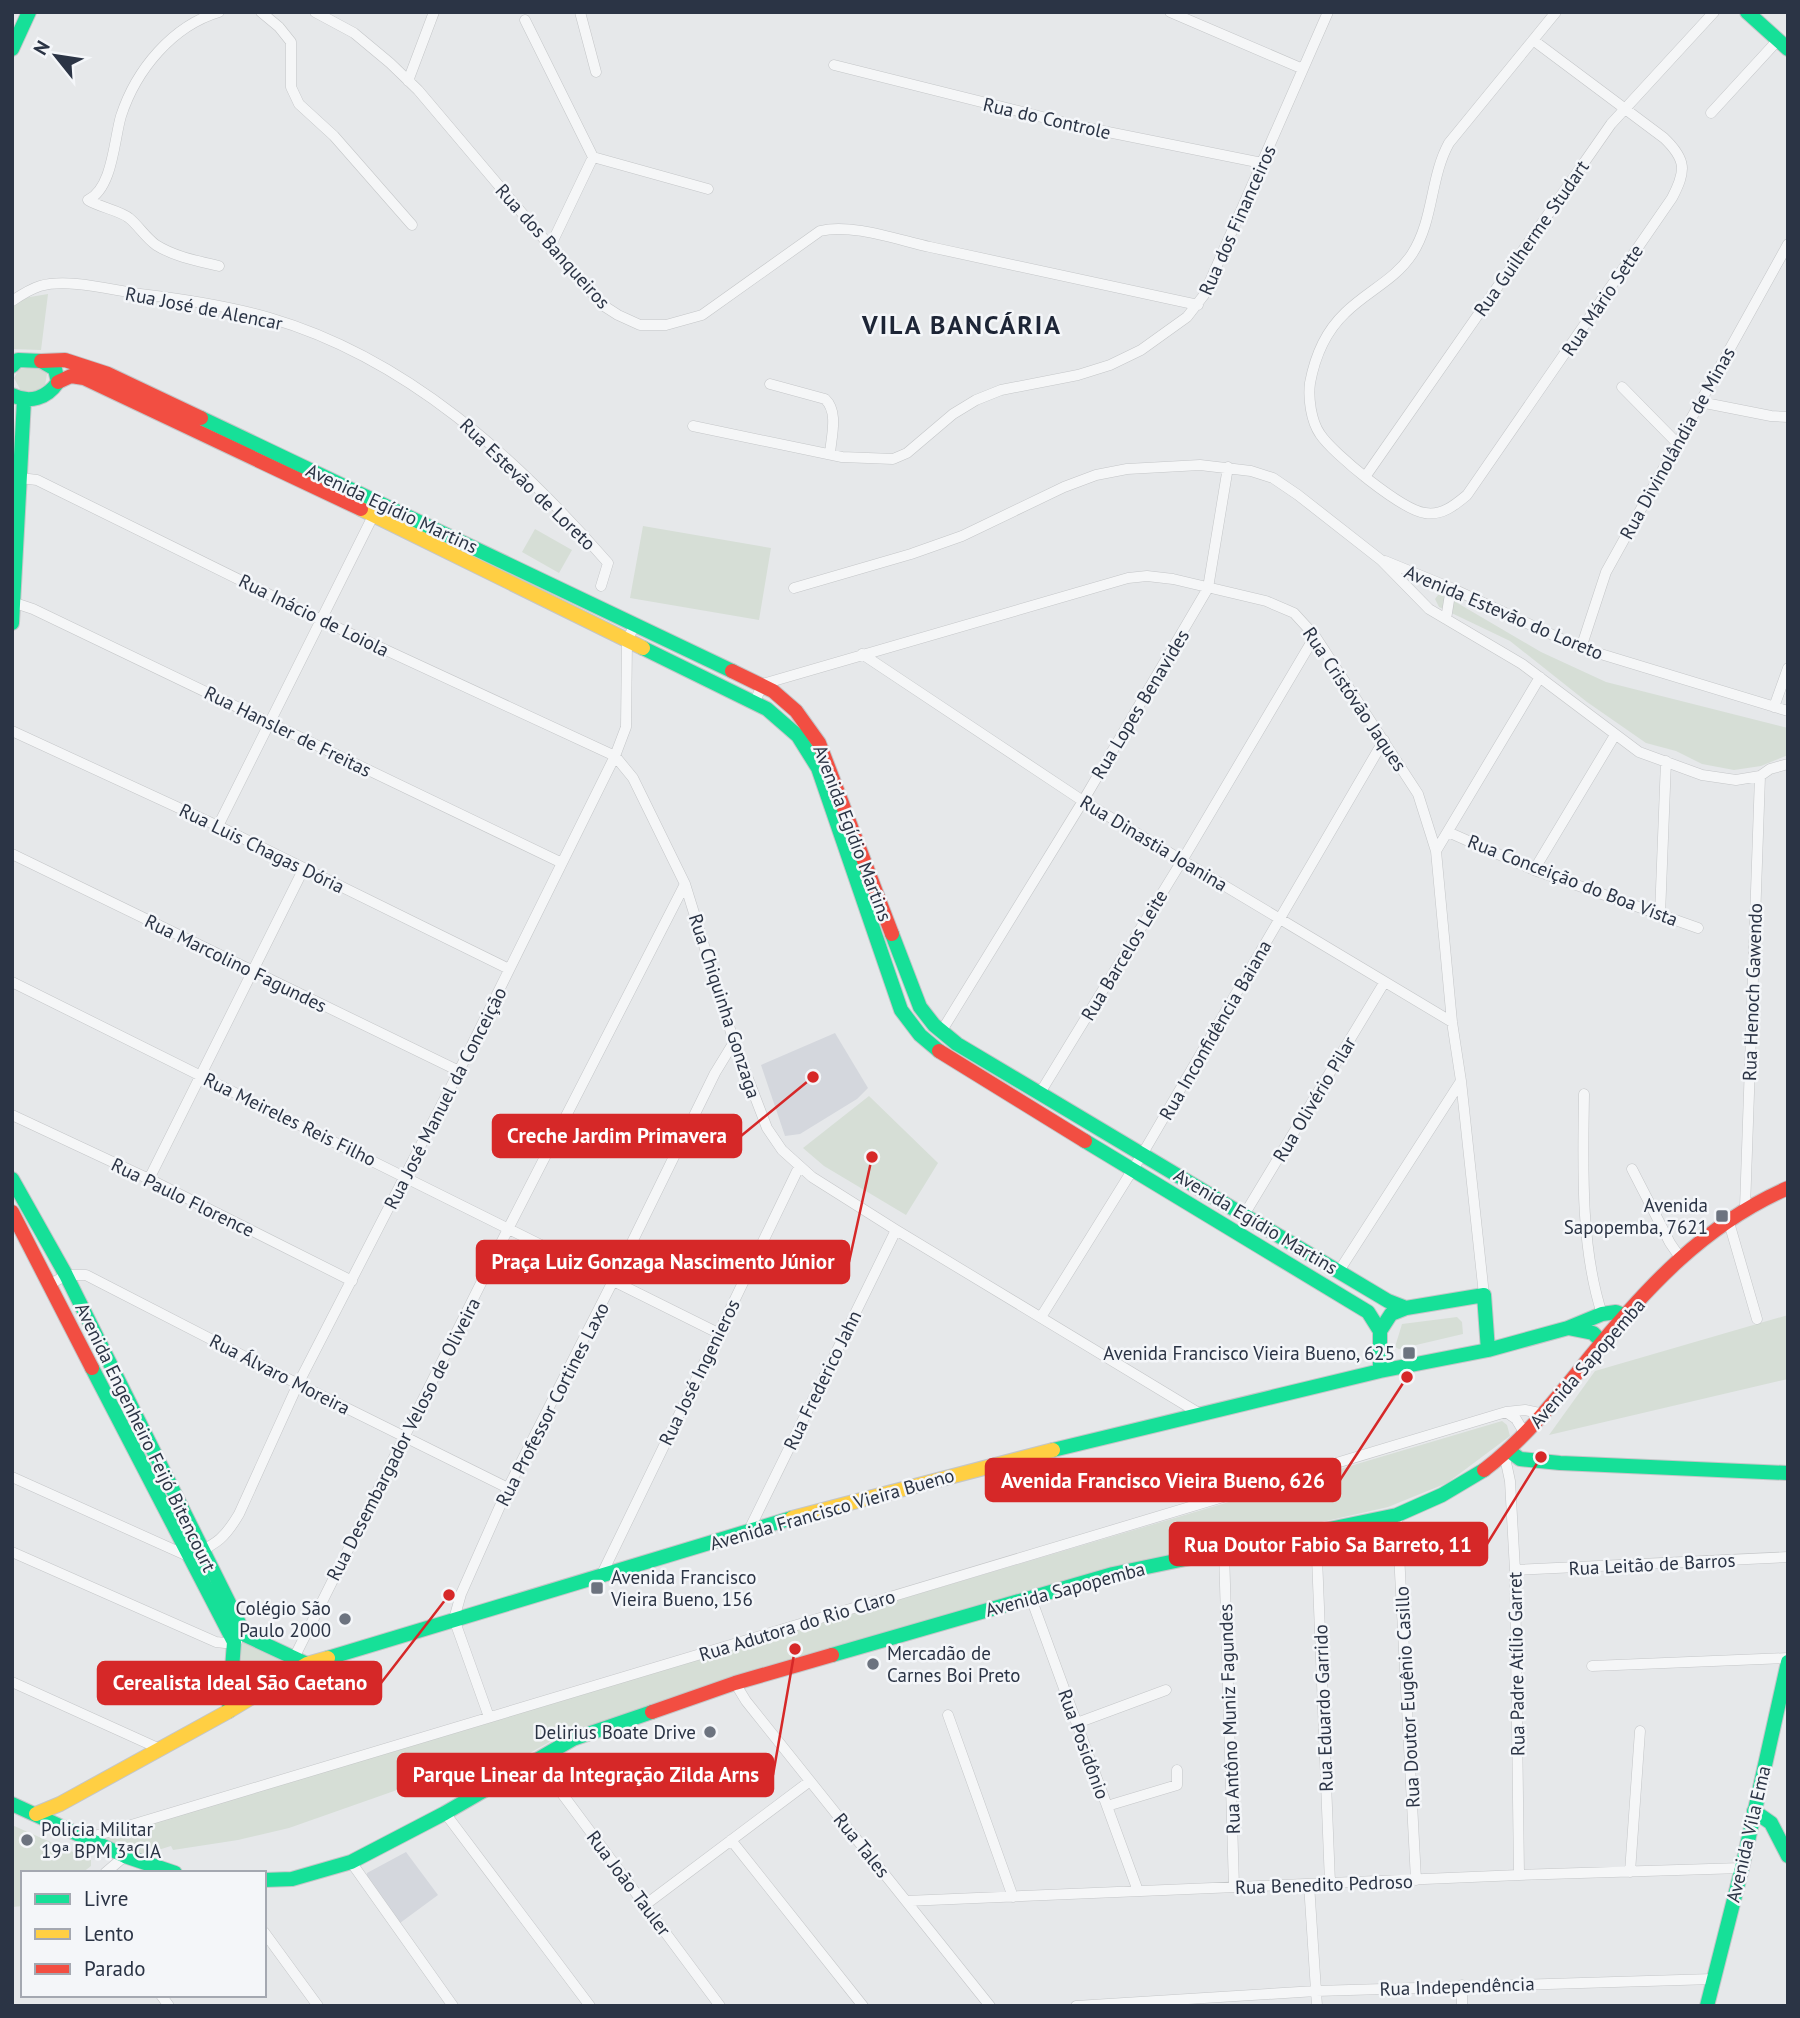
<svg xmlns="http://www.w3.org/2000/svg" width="1800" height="2018" viewBox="0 0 1800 2018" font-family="'PT Sans',sans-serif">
<rect width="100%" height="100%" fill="#e6e8ea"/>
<path fill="#d4d7dd" d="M835,1033L868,1088L857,1099L800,1134L785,1136L761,1065Z
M406,1852L438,1895L400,1923L367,1877V1873Z"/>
<path fill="#d6ded6" d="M48,294L41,350L12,349V300Z
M37,367L47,374L45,385L34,392L21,391L14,378L19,369Z
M643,526L771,548L759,620L630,598Z
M535,529L572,550L559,573L522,552Z
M1442,594L1541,652L1606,682L1788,728V755L1761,766L1734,770L1702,764L1676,751L1646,743L1587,702L1510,641L1439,607L1435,599L1438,595Z
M869,1096L938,1163L906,1215L824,1166L803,1148Z
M1788,1315V1379L1549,1435L1595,1371Z
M1457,1317L1462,1322L1463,1334L1399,1349L1395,1347L1402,1324Z
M1502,1421L1507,1425L1510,1436L1447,1483L1388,1507L1168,1557L553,1740L480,1781L472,1766L451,1771L289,1828L238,1840L173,1850L171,1846L142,1855L101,1836Z
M245,1635L307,1664L230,1711L234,1642Z
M12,1825L91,1860V1866L82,1873H23V1906L12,1907Z"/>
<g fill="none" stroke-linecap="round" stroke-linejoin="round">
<defs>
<path id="street" d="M261,12L279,27L291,42V87L299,104L334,136L412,225
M315,12L354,33L390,63L418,90L566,265L604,306L618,315L640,325H666L702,315L820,231C851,223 898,240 930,247C1020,266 1109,286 1198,305
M580,12L596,72
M1170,12L1303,69
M525,20L593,157L708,189
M1533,40L1664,138C1687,160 1686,171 1672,198L1467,495C1455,505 1442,516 1425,513C1402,510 1333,454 1320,434C1311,421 1308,398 1310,383C1315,356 1325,332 1345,313C1367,291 1395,280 1412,254C1434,220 1430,177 1449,143L1556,12
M834,65L1078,126L1262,163
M408,81L434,12
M1711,113L1778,40
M550,247L593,157
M219,266C198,261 175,257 156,245C145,237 138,225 129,218C121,211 99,207 88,200C113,188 114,139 121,116C136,70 172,26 219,12
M12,301C21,295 30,289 40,286C68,278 111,290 140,294C183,299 228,306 270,318C407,358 516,458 608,563L601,586
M770,384L825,399C839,412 831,437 830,454
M1622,387L1677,443
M1700,402L1771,416L1788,417
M693,426L842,457L893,459L907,453L953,414L976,400L1001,390L1078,375L1110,365L1141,350L1187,317L1204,295L1328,12
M12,477L37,480L321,620L615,756L633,778L685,884L734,1042L767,1128L782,1150L812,1177L896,1230L1202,1415
M1365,477L1611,124L1714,12
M1385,561L1451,588L1581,648L1788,711
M794,588L911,554L962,536L1064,487L1096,475L1127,469L1200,465L1251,471L1273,478L1298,495L1381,560L1429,609L1522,664L1639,752L1702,775L1736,780L1760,776L1770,769L1788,764
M12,602L33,609L562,863
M1446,619L1451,588
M1581,648L1606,572L1788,244
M862,654L1083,801L1452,1022
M755,701L763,684L1128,578L1147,576L1173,579L1266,601L1294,613L1315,636L1418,794L1436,851L1452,1022L1461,1081L1484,1295
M1774,707L1788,668
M12,731L218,826L509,969
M218,826L376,510
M1448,832L1534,870L1698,928
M1436,851L1540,677
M12,854L459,1071
M1534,870L1615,735
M1660,915L1666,761
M12,982L718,1333
M941,1032L1083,801L1208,588L1228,467
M1040,1093L1183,859L1315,636
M1584,1094C1583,1164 1580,1246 1602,1314
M12,1115L149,1179L352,1281
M1632,1169L1670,1243L1681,1259
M149,1179L304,868
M1745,1208L1760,776
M1244,1215L1384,983
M1728,1219L1757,1319
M1339,1271L1461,1081
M51,1284L66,1275H86L298,1384L508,1488
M1041,1317L1143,1153L1384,740
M1506,1412L1516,1419L1525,1434
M1504,1453L1510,1481L1515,1570L1519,1875
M12,1477L190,1557C216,1543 223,1541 239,1514L298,1384L459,1071L615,756L626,727L627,641L635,624
M1397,1515L1416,1880
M749,1530L896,1230
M1316,1532L1330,1883
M1224,1551L1234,1887
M12,1552L216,1642L225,1643L237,1641
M1515,1570L1788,1557
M600,1578L799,1167
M1031,1598L1138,1891
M294,1658L508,1229L685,884
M1592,1666L1788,1658
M12,1682L160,1749
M735,1683L746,1701L990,2006
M948,1715L1013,1897
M489,1717L454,1619L461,1594L508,1488L613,1281L715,1073L734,1042
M1077,1723L1166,1690
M537,1760L720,2006
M1107,1806L1177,1785V1770
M445,1813L590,2006
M88,1838L1506,1412L1525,1410L1544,1414
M731,1840L863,2006
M351,1862L453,2006
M1630,1872L1640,1731
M105,1873L125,1856
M1309,1884L1317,2006
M906,1901L1519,1875L1742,1868
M645,1905L810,1781
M264,1932L318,2006
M1462,1985V2006
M161,1995L169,2006
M1076,2006L1316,1991L1713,1979"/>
<path id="fast" d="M1747,12L1788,49
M12,49L29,12
M12,366L18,360L41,361L55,369L58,382C47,398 30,404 12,395
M201,418L732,671
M12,623L24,400
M643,648L767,709L798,736L818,768L901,1010L920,1035L939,1051
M892,934L920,1007L934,1025L957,1044L1388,1301L1406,1308
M1085,1141L1368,1312L1380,1331
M12,1179L66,1275L245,1635L307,1664
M1568,1328L1593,1333L1602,1342
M92,1368L234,1642L229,1711
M1380,1371V1331L1391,1314L1406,1308L1484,1295L1488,1350
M1053,1450L1380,1371L1488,1350L1568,1328L1602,1314L1616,1312L1626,1316
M1508,1450L1520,1459L1560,1463L1788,1473
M832,1655L1113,1574L1397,1515L1442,1495L1484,1470
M328,1658L792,1518
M12,1804L125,1856L175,1873
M1754,1811L1771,1823L1788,1856
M264,1880L292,1879L351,1862L445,1813L573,1739L652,1712
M1707,2006L1742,1868L1788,1662"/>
<path id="slow" d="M361,509L643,648
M792,1518L1053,1450
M36,1814L60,1804L229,1711L307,1664L328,1658"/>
<path id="jam" d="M41,361L65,360L108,374L201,418
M58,382L71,376L84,378L361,509
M732,671L773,691L796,711L819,743L892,934
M939,1051L1085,1141
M12,1212L92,1368
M1484,1470C1526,1438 1557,1398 1590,1357C1646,1288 1705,1224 1788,1188
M652,1712L735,1683L832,1655"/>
</defs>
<use href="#street" stroke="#c4c6c8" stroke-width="11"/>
<use href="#fast" stroke="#c4c6c8" stroke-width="16"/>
<use href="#slow" stroke="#c4c6c8" stroke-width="16"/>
<use href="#jam" stroke="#c4c6c8" stroke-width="16"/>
<use href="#street" stroke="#f5f6f7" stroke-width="10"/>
<use href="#fast" stroke="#16e098" stroke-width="14"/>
<use href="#slow" stroke="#ffcf43" stroke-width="14"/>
<use href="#jam" stroke="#f24e42" stroke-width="14"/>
</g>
<g fill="#6c737f" stroke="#f4f6f9" stroke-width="2.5">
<rect x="1715" y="1209" width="14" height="14" rx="3.5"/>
<rect x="1402" y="1346" width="14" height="14" rx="3.5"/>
<rect x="590" y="1581" width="14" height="14" rx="3.5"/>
<circle cx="345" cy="1619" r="7"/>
<circle cx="873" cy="1664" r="7"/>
<circle cx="710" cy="1732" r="7"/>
<circle cx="27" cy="1840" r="7"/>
</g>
<g text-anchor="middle" stroke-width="5" stroke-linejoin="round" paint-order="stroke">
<g font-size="19" fill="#2b3445" stroke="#f4f6f9">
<text transform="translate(1047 118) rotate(13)" y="7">Rua do Controle</text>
<text transform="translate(1237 220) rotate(-66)" y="7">Rua dos Financeiros</text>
<text transform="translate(1531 238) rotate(-55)" y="7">Rua Guilherme Studart</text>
<text transform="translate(553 246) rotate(48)" y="7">Rua dos Banqueiros</text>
<text transform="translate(1602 300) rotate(-56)" y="7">Rua Mário Sette</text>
<text transform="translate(204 308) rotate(11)" y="7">Rua José de Alencar</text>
<text transform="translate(1677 443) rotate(-61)" y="7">Rua Divinolândia de Minas</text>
<text transform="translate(528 484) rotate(44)" y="7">Rua Estevão de Loreto</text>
<text transform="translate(392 508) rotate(25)" y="7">Avenida Egídio Martins</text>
<text transform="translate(1504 612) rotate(23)" y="7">Avenida Estevão do Loreto</text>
<text transform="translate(314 615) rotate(26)" y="7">Rua Inácio de Loiola</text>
<text transform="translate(1355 699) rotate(56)" y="7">Rua Cristóvão Jaques</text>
<text transform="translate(1140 704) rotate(-59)" y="7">Rua Lopes Benavides</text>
<text transform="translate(288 731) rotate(26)" y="7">Rua Hansler de Freitas</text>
<text transform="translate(853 833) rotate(69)" y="7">Avenida Egídio Martins</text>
<text transform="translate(1154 843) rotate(31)" y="7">Rua Dinastia Joanina</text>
<text transform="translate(262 848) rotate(26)" y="7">Rua Luis Chagas Dória</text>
<text transform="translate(1573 880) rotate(21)" y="7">Rua Conceição do Boa Vista</text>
<text transform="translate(1124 955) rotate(-59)" y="7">Rua Barcelos Leite</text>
<text transform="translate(236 963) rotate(26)" y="7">Rua Marcolino Fagundes</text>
<text transform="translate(1752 992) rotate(-88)" y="7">Rua Henoch Gawendo</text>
<text transform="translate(725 1006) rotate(72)" y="7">Rua Chiquinha Gonzaga</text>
<text transform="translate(1215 1030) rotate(-60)" y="7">Rua Inconfidência Baiana</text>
<text transform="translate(445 1098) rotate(-63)" y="7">Rua José Manuel da Conceição</text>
<text transform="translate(1314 1099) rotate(-59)" y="7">Rua Olivério Pilar</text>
<text transform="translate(290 1119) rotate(26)" y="7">Rua Meireles Reis Filho</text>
<text transform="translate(183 1197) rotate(26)" y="7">Rua Paulo Florence</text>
<text transform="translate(1256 1221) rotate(31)" y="7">Avenida Egídio Martins</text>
<text transform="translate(1587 1363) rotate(-49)" y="7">Avenida Sapopemba</text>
<text transform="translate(699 1372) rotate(-64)" y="7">Rua José Ingenieros</text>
<text transform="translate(280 1374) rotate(27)" y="7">Rua Álvaro Moreira</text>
<text transform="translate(822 1380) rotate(-64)" y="7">Rua Frederico Jahn</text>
<text transform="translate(552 1404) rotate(-63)" y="7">Rua Professor Cortines Laxo</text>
<text transform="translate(146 1437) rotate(64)" y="7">Avenida Engenheiro Feijó Bitencourt</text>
<text transform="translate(403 1439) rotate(-63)" y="7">Rua Desembargador Veloso de Oliveira</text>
<text transform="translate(832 1509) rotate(-16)" y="7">Avenida Francisco Vieira Bueno</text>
<text transform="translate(1652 1564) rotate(-3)" y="7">Rua Leitão de Barros</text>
<text transform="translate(1065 1589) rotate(-15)" y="7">Avenida Sapopemba</text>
<text transform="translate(797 1625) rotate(-17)" y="7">Rua Adutora do Rio Claro</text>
<text transform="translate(1516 1664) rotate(-91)" y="7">Rua Padre Atílio Garret</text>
<text transform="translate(1407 1697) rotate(-93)" y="7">Rua Doutor Eugênio Casillo</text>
<text transform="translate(1323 1708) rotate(-92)" y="7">Rua Eduardo Garrido</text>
<text transform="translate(1229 1719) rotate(-92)" y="7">Rua Antôno Muniz Fagundes</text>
<text transform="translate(1084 1744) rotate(70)" y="7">Rua Posidônio</text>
<text transform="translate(1748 1834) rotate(-77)" y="7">Avenida Vila Ema</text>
<text transform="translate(862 1845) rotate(51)" y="7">Rua Tales</text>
<text transform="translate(629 1883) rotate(53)" y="7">Rua João Tauler</text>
<text transform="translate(1324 1884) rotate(-2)" y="7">Rua Benedito Pedroso</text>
<text transform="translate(1457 1986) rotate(-2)" y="7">Rua Independência</text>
</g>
<g font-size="19" fill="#2b3445" stroke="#f4f6f9" text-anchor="end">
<text x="1708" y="1212">Avenida<tspan x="1708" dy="22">Sapopemba, 7621</tspan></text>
<text x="1395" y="1360">Avenida Francisco Vieira Bueno, 625</text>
<text x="611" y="1584" text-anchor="start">Avenida Francisco<tspan x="611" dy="22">Vieira Bueno, 156</tspan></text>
<text x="331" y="1615">Colégio São<tspan x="331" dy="22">Paulo 2000</tspan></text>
<text x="887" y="1660" text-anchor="start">Mercadão de<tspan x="887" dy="22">Carnes Boi Preto</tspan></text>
<text x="696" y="1739">Delirius Boate Drive</text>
<text x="41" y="1836" text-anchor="start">Policia Militar<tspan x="41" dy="22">19ª BPM 3ªCIA</tspan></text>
</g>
<g font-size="26" font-weight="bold" letter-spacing="2" fill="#1d2536" stroke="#f4f6f9">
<text x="962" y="334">VILA BANCÁRIA</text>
</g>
</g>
<path fill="none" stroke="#d62828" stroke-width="2.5" d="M813 1077L741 1136M872 1157L849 1262M1407 1377L1340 1480M1541 1457L1487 1544M449 1595L381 1683M795 1649L773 1775"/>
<g fill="#d62828" stroke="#f4f6f9" stroke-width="2.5">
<circle cx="813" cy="1077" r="7"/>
<circle cx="872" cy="1157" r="7"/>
<circle cx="1407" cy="1377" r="7"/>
<circle cx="1541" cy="1457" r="7"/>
<circle cx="449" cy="1595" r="7"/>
<circle cx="795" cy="1649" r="7"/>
</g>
<g fill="#d62828" stroke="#d62828" stroke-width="2.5">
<rect x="493" y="1115" width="248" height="42" rx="7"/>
<rect x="477" y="1241" width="372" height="42" rx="7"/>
<rect x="986" y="1459" width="354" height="42" rx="7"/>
<rect x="1170" y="1523" width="317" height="42" rx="7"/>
<rect x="98" y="1662" width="283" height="42" rx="7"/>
<rect x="398" y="1754" width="375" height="42" rx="7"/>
</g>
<g font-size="21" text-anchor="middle" font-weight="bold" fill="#fff">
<text x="617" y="1143">Creche Jardim Primavera</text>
<text x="663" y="1269">Praça Luiz Gonzaga Nascimento Júnior</text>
<text x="1163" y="1488">Avenida Francisco Vieira Bueno, 626</text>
<text x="1328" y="1552">Rua Doutor Fabio Sa Barreto, 11</text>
<text x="240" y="1690">Cerealista Ideal São Caetano</text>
<text x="586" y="1782">Parque Linear da Integração Zilda Arns</text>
</g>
<rect width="1800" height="2018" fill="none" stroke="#2b3445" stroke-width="28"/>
<rect x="21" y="1871" width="245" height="126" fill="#f4f6f9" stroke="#a4a8b1" stroke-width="2"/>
<rect x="35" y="1894" width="35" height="10" fill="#16e098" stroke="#a4a8b1" stroke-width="2"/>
<text x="84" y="1906" font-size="21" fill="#2b3445">Livre</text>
<rect x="35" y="1929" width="35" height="10" fill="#ffcf43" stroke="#a4a8b1" stroke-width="2"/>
<text x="84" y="1941" font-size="21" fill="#2b3445">Lento</text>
<rect x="35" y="1964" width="35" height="10" fill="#f24e42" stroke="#a4a8b1" stroke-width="2"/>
<text x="84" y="1976" font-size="21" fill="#2b3445">Parado</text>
<g transform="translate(56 56) rotate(300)" stroke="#f4f6f9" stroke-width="5" paint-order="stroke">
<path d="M0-5L12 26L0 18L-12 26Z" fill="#2b3445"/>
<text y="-10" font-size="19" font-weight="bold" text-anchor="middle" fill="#2b3445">N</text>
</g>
</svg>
